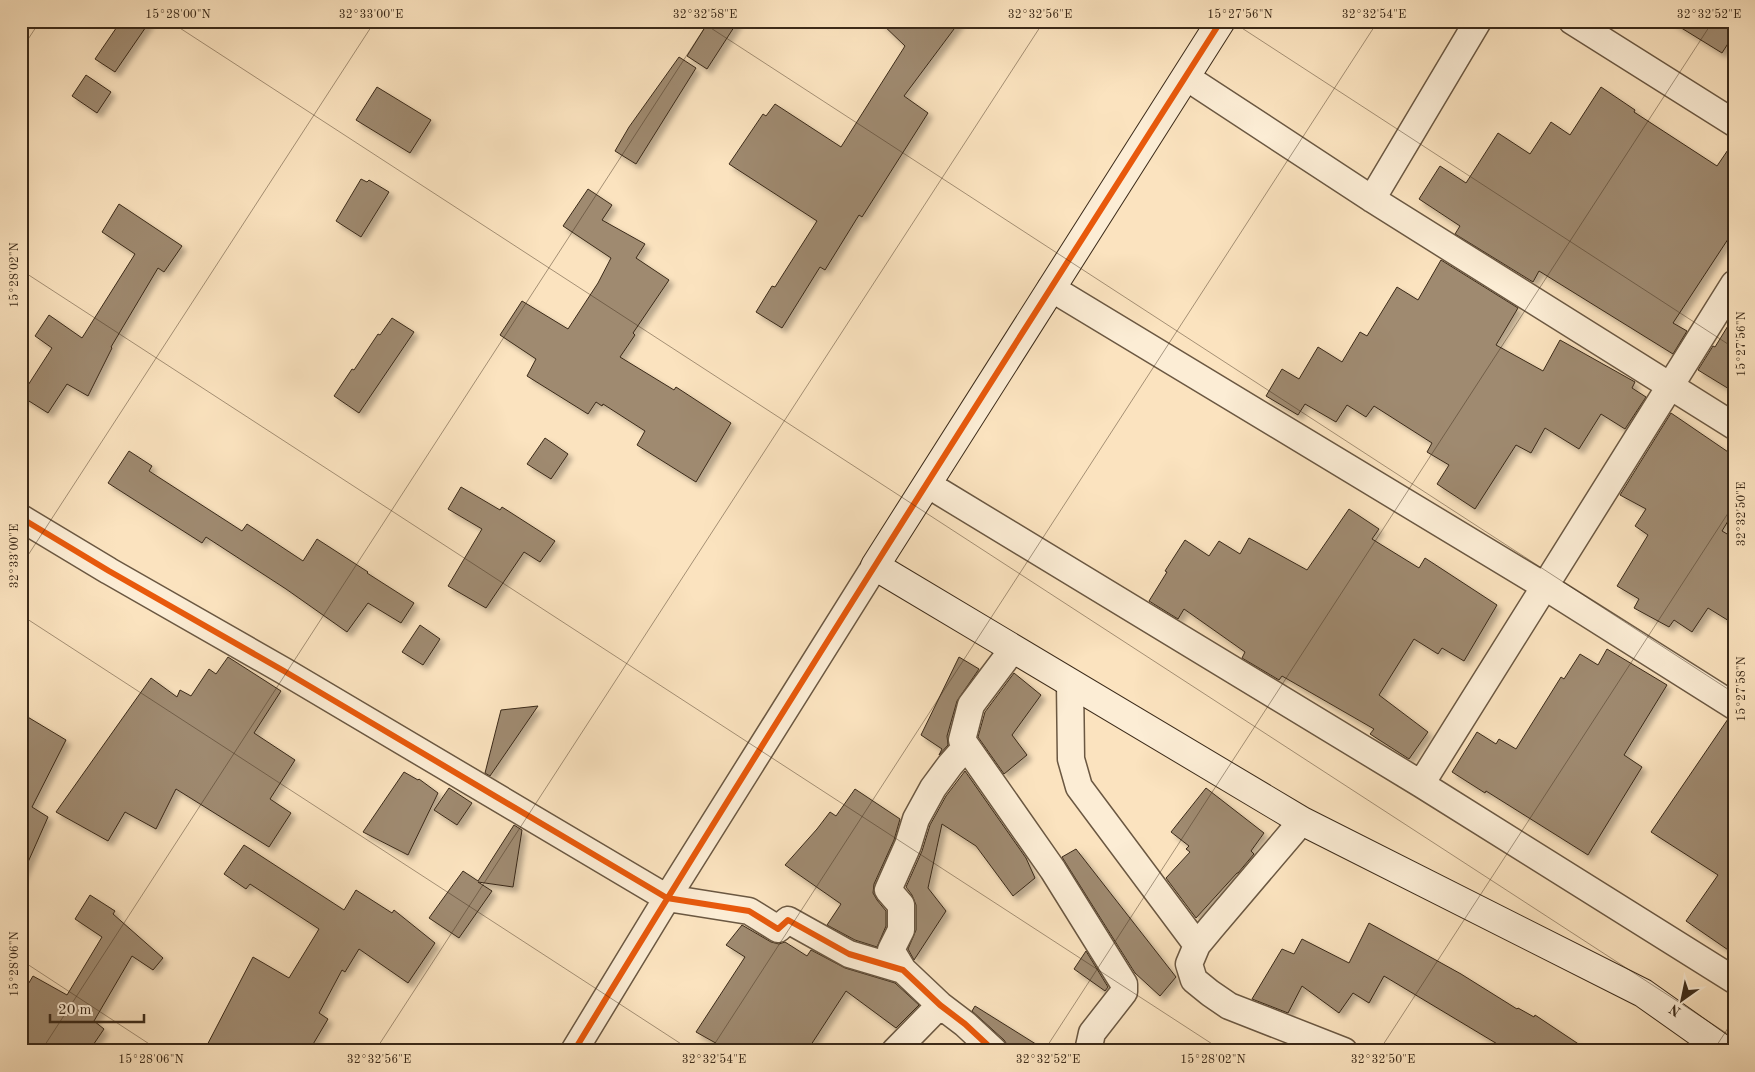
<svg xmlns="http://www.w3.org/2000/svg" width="1755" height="1072" viewBox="0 0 1755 1072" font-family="'Old Standard TT',serif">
<defs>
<filter id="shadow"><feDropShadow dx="4.5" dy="4.5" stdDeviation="2.5" flood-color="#0004"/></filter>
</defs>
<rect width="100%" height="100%" fill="#fbe3bf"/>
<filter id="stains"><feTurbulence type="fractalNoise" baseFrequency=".004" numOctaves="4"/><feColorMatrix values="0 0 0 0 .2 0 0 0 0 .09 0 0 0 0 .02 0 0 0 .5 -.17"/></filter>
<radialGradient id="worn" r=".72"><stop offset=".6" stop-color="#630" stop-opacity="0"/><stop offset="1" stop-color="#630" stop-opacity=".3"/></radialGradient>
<path fill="#9f8a6f" stroke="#3b2a19" filter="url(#shadow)" d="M121,21H150L115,72L95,59Z
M709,21H738L707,69L687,56Z
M879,21H960L904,96L928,113L862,217L859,215L825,270L820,267L782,328L756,312L772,286L775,287L817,221L729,164L763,114L766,116L775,104L841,147L905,46Z
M1670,21H1734V34L1722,53Z
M679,57L696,68L636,164L615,151L629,127Z
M86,75L111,92L97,113L72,96Z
M377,87L431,120L410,153L356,120Z
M1601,87L1635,110L1634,112L1717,166L1734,141V230L1673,323L1687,331L1673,354L1539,271L1533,282L1455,234L1460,226L1419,199L1440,166L1466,183L1498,133L1530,154L1551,122L1570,135Z
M361,179L367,182L369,180L389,192L361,237L336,221Z
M588,189L612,205L602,220L645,244L636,258L669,280L633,333L635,335L620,357L674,390L676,387L731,423L696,482L637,445L645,431L603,404L602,406L596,402L588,414L527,376L536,359L500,335L522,301L568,329L598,283L611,258L563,226Z
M119,204L182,246L164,272L158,268L111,347L112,348L88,396L67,384L48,413L21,396L52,348L35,336L49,315L82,338L135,254L102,232Z
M1441,260L1518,308L1496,345L1543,371L1560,340L1635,382L1632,388L1646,397L1625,429L1601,414L1579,449L1545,428L1531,453L1516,445L1475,509L1437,484L1449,465L1427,452L1432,443L1374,406L1366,417L1347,405L1336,422L1305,404L1298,415L1266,396L1282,369L1299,379L1318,347L1342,362L1360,332L1367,336L1397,287L1418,300Z
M1734,316V392L1698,370L1713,346L1715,347Z
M392,318L414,332L359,413L334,396L352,369L354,370L378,334L380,335Z
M1671,413L1734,456V511L1722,531L1734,538V624L1708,608L1692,632L1674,620L1669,627L1634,608L1639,599L1617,586L1648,535L1635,526L1646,509L1620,495Z
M545,438L568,454L551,479L527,464Z
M129,451L152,466L149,471L242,531L247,524L303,561L317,539L368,572L367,573L414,603L401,623L368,603L347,632L286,589L206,537L202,543L108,483Z
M461,487L500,510L502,507L555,541L540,562L524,552L486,608L448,586L482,529L448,509Z
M1349,509L1379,529L1372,539L1419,568L1425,558L1497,605L1464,661L1442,648L1438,654L1414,639L1379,695L1428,732L1409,759L1370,734L1374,729L1282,676L1279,680L1242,658L1245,652L1184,609L1178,619L1149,601L1167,572L1165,571L1185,540L1209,556L1219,541L1240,554L1249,538L1307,570Z
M420,625L440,639L423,665L402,652Z
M1607,649L1667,685L1624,755L1642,767L1588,855L1486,791L1485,793L1452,772L1477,732L1496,744L1499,739L1516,749L1561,677L1564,679L1580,654L1598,665Z
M228,657L281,691L254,733L295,760L270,799L291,813L269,847L176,789L156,829L125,812L108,841L56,812L151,678L177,697L180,690L191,696L209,669L216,674Z
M959,657L979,669L957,701L947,736L948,745L939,755L942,749L921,735Z
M1014,673L1041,695L1012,735L1027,755L1004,774L978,737L985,712Z
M538,706L490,776L485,773L501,710Z
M21,713L66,740L32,807L48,817L21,878Z
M1728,719L1734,721V954L1686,921L1718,875L1651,832Z
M965,771L1026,858L1035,878L1013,896L976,846L942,824L928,888L946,911L914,960L908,949L916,930V905L912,895L906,887L922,851L930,825L946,796Z
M404,772L418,780L419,779L438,793L408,855L363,832Z
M449,788L472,803L457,825L434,810Z
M1206,788L1264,833L1251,851L1254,854L1238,873H1237L1196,918L1166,878L1190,852L1186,849L1189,846L1171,832Z
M855,789L900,819L894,840L874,884L873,893L877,900L886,911V926L877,947L855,940L827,925L841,904L785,865L817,829L830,812L836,816Z
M514,825L522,830L513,887L478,882L492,891L459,938L429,918L463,871L478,881Z
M244,845L344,910L356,890L392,913L394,910L435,943L408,983L359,949L345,972L342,970L319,1013L328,1019L309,1051H204L253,957L289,978L319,929L250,884L246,889L224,874Z
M1076,849L1176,977L1160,996L1135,973L1062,857Z
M90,895L115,911L113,914L163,958L153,970L132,956L94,1021L104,1029L89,1051H21V996L33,976L67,995L102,937L75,919Z
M1369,923L1461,974L1517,1009L1518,1008L1534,1017L1535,1015L1589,1051H1509L1384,976L1369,1003L1353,993L1339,1013L1302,986L1288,1013L1252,999L1282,949L1294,954L1302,939L1349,963Z
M742,925L771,942L779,944L785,942L807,956L811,950L845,968L895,983L919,1005L896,1028L846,991L807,1051H725L721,1046L696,1032L745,957L726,945Z
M1086,951L1108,987L1105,991L1074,969Z
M975,1006L1047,1051H1009L1008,1046L1004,1040L972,1011Z"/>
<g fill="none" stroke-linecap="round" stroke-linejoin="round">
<defs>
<path id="street" d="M1572,21L1734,123
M1186,77L1372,199L1734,426
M1372,199L1478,21
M1051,288L1544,586L1734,706
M927,484L1421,784L1734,980
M21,518L109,571L284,671L667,898L749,911L778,929L788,920L849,954L903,970L940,1005L965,1024L994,1051
M1070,683L1071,759L1079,787L1197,945
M962,740L1053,870L1124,984V992L1092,1033L1088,1051
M1421,784L1734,284
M1302,821L1211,928L1197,945L1189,964L1194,980L1210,993L1229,1006L1344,1051
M903,970L891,950L901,930V905L888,890L908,845L916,819L933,788L950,765L965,748L962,740L971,705L1013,649
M574,1051L667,898L875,566
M895,1051L940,1005"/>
<path id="secondary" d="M1221,21L875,566L1302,821L1643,993L1725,1051"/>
</defs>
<use href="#street" stroke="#6b5842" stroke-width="29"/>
<use href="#secondary" stroke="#3b2a19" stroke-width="30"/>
<use href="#street" stroke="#fcedd5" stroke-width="26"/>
<use href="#secondary" stroke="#fcedd5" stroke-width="28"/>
<defs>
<path id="cycleway" d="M21,518L109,571L284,671L667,898L749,911L778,929L788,920L849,954L903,970L940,1005L965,1024L994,1051
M574,1051C785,704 1003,363 1221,21"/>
</defs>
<use href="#cycleway" stroke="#fcedd5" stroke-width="9"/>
<use href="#cycleway" stroke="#e8590c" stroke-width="6"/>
</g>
<path fill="none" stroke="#3b2a19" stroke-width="1" stroke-opacity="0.45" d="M169,21L1734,1038M700,21L1734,693M1231,21L1734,348M21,50L40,21M21,270L1223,1051M21,566L375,21M21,615L692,1051M21,960L160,1051M41,1051L709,21M375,1051L1044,21M710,1051L1378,21M1044,1051L1713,21M1379,1051L1734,504M1713,1051L1734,1019"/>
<rect width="1755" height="1072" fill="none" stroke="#fbe3bf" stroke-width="55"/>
<g transform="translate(1682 1000) rotate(213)" stroke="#fcedd5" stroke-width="4" paint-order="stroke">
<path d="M0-4L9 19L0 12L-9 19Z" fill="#3b2a19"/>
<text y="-8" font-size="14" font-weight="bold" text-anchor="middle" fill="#3b2a19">N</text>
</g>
<path d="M50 1014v8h94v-8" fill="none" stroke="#3b2a19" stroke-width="2.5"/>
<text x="58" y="1014" font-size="15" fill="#3b2a19" stroke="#fcedd5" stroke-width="4" paint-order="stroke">20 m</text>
<rect x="28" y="28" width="1700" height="1016" fill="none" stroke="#3b2a19" stroke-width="2"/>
<g font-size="12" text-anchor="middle" fill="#3b2a19">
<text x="178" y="18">15°28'00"N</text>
<text x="371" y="18">32°33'00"E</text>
<text x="705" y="18">32°32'58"E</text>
<text x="1040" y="18">32°32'56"E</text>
<text x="1240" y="18">15°27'56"N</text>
<text x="1374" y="18">32°32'54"E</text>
<text x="1709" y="18">32°32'52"E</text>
<text transform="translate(14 275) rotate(-90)" y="4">15°28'02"N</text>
<text transform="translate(1741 344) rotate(-90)" y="4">15°27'56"N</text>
<text transform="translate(1741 514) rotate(-90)" y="4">32°32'50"E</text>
<text transform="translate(14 556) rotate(-90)" y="4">32°33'00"E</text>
<text transform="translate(1741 689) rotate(-90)" y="4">15°27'58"N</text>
<text transform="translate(14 964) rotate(-90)" y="4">15°28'06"N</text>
<text x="151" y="1063">15°28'06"N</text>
<text x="379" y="1063">32°32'56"E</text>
<text x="714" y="1063">32°32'54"E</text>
<text x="1048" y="1063">32°32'52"E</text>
<text x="1213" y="1063">15°28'02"N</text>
<text x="1383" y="1063">32°32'50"E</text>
</g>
<rect width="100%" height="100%" filter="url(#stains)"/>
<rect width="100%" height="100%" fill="url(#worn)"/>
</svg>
